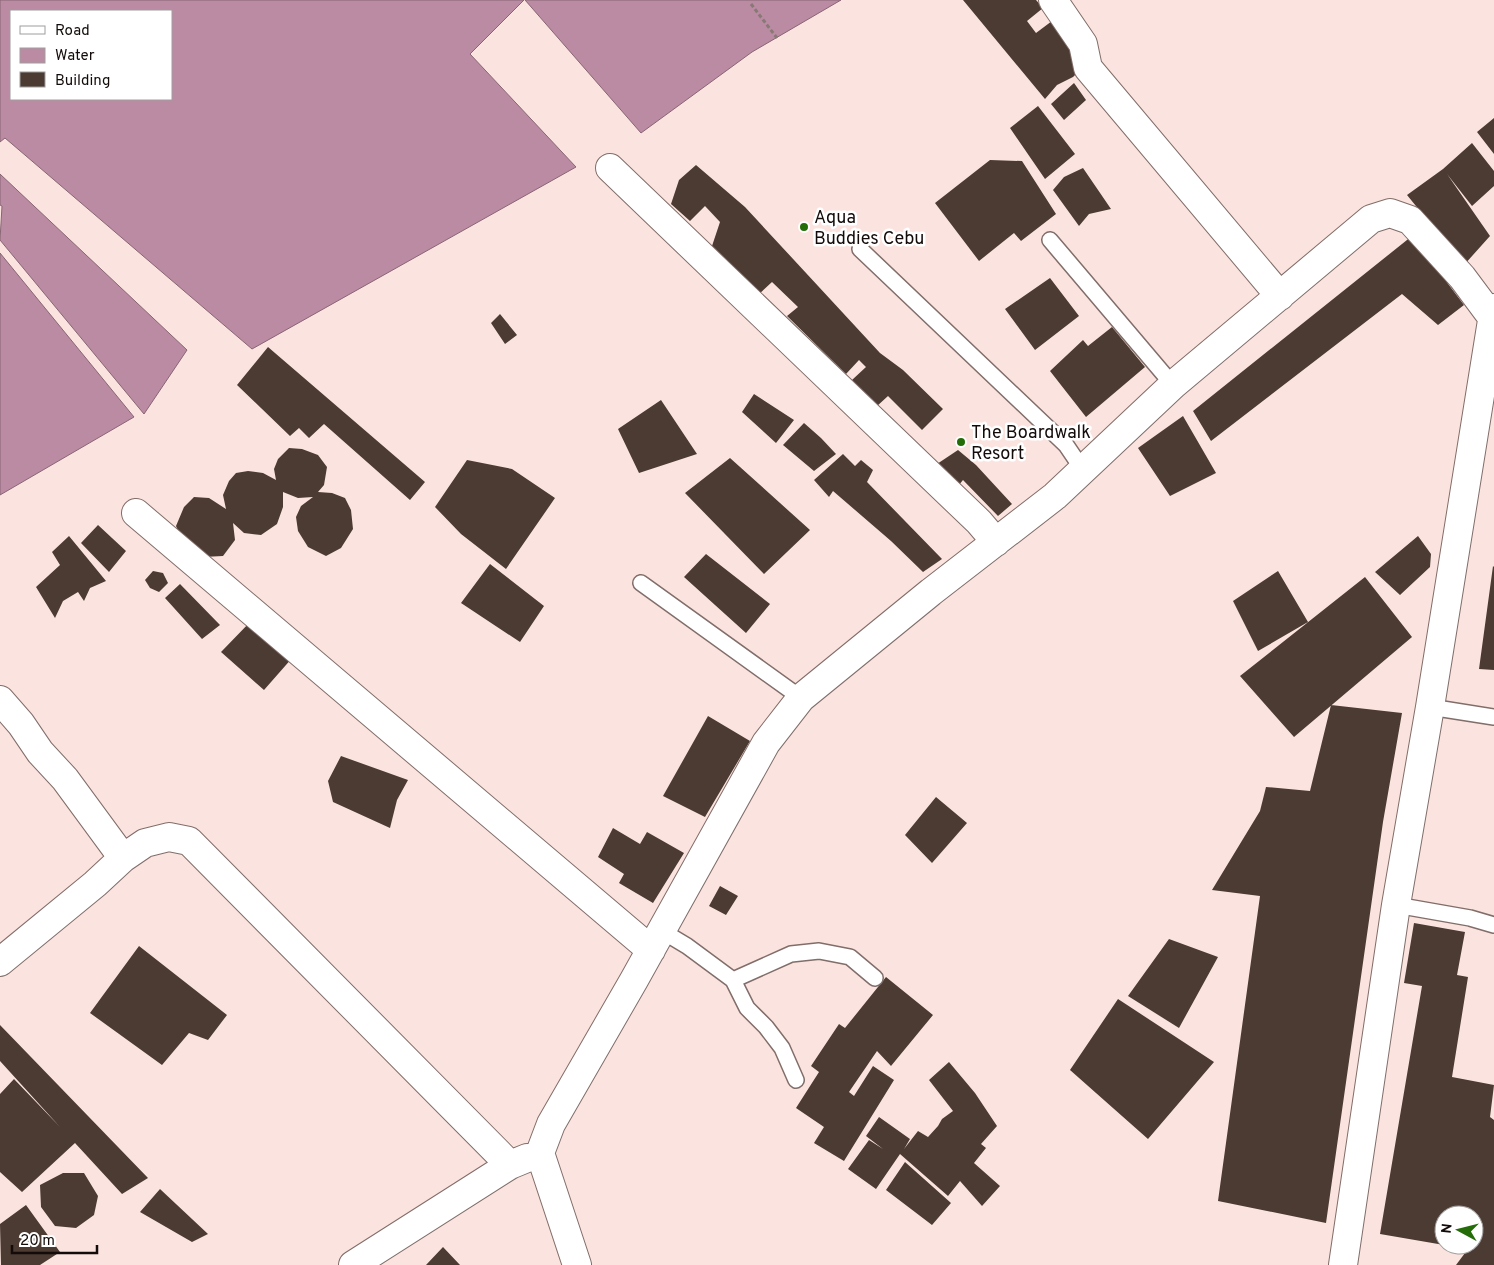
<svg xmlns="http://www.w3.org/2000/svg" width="1494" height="1265" viewBox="0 0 1494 1265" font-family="Overpass,sans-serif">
<rect width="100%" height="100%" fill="#fbe4df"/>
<path fill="#ba8ba2" stroke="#886574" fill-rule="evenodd" d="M0,0H524L470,54L576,167L252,349L5,138L0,142ZM171,11V99H11V11Z
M525,0H841L752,52L641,133Z
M0,174L187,350L144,414L0,240L2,206L0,205Z
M0,253L134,417L0,495Z"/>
<path fill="#4b3b32" d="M963,0H1036L1043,8L1027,21L1036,33L1052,21L1084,66L1073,77L1057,85L1045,99Z
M1074,83L1086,100L1064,120L1051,104Z
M1038,106L1075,154L1045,179L1010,128Z
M1494,118V154L1477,132Z
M1472,143L1494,171V186L1472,206L1447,174L1490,236L1464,265L1407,195L1443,169Z
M990,160L1022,161L1056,214L1021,241L1014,233L979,261L935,203Z
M696,165L745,207L880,353L903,370L943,409L922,430L888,396L876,407L852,380L866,367L859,360L846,374L787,316L798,307L772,282L758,295L712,246L720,222L705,206L690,221L671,204L679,180Z
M1083,168L1111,209L1089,214L1079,226L1053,190L1064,177Z
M1412,236L1464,305L1438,325L1402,294L1211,441L1193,411Z
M1050,278L1079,316L1035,350L1005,309Z
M500,314L517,335L505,344L491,323Z
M1112,327L1145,367L1086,417L1050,371L1083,340L1088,346Z
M268,347L425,482L410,500L324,424L309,438L299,428L290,436L237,385Z
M754,394L794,420L776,443L742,412Z
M661,400L697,454L639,473L618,429Z
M1183,416L1216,473L1170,496L1138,448Z
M804,423L821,438L836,454L814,471L783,445Z
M289,448L302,449L318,455L327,467L324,485L318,492L332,493L345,498L351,510L353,529L341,548L326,556L308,547L298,531L296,517L301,506L313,497L298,498L283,492V507L277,524L261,535L244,533L233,523L235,540L223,556L203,557L185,547L176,526L184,507L194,497L209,498L226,509L223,495L229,481L236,473L248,471L263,473L276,480L274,469L278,459Z
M958,450L976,465L1012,504L998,516L963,480L954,491L928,470Z
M843,454L855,466L861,460L873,470L867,482L942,559L923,572L891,541L833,491L829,497L814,480Z
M730,458L810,530L764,574L685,493Z
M467,460L512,469L555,498L506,569L461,534L435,507Z
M98,525L126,551L109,572L81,543Z
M69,536L106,581L90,588L84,601L78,592L63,601L55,618L36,587L60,565L52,552Z
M1418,536L1431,554L1430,567L1400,595L1375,572Z
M706,554L770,604L746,633L684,577Z
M490,564L544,606L520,642L461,603Z
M1493,566L1494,567V670L1479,669Z
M153,571L163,573L168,583L159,592L150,588L145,580Z
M1278,571L1308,622L1258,651L1233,601Z
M1365,577L1412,637L1294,737L1240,676Z
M180,584L220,625L202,639L165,598Z
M253,619L293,657L264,690L221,652Z
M1331,705L1402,713L1383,822L1326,1223L1218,1201L1260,896L1212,890L1260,811L1266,787L1310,791Z
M708,716L750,741L705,817L663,796Z
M341,756L408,780L397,800L390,828L333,802L328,781Z
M936,797L967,823L932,863L905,835Z
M613,828L640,844L647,832L684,853L653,903L619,883L624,874L598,857Z
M720,886L738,896L726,915L709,906Z
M1414,923L1465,932L1457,975L1468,977L1452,1077L1494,1085L1490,1117L1494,1120V1265H1456L1468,1249L1450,1245H1474V1215H1444V1245L1380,1234L1422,986L1404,983Z
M1169,939L1218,957L1179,1028L1128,996Z
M139,946L227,1015L208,1040L189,1033L162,1065L90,1013Z
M886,977L933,1015L891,1066L877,1051L849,1092L854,1096L873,1066L894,1080L844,1161L814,1143L824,1127L796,1108L819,1072L811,1066L839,1024L845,1028Z
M1118,999L1214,1062L1148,1139L1070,1070Z
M0,1025L148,1178L122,1194L75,1143L22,1192L0,1172V1094L14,1079L60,1127L0,1061Z
M949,1062L975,1093L997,1126L981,1144L986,1148L974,1163L1000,1186L982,1206L960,1181L948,1196L900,1154L876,1189L848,1169L869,1140L883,1149L866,1136L879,1117L910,1139L904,1149L918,1131L928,1137L938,1126L942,1119L953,1111L929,1080Z
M905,1162L951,1203L932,1225L886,1190Z
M63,1173H84L98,1196L94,1215L76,1228L55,1226L41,1207L40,1185Z
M160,1189L208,1234L192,1242L140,1212Z
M26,1205L60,1252L40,1265H1L0,1224Z
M443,1247L460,1265H426Z"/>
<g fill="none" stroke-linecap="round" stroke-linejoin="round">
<defs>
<path id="lane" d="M1050,240L1173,385
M860,249L1066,445L1083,470
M641,583L801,698
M1430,707L1494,717
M1396,905L1470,918L1494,925
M662,931L687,946L733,980L791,954L819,951L850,957L875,978
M733,980L747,1008L766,1027L782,1048L796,1080"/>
<path id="street" d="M1053,0L1083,44L1088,68L1280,296
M610,168L979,522L996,542
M136,513L651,950
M0,700L21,724L40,752L65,779L123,858
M0,962L95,884L123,858L145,843L169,837L189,841L510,1165
M353,1265L510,1165L527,1158
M577,1265L540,1153L551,1124L634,980L766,743L801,698L931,592L1055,496L1173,385L1371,219L1390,213L1410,220L1462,277L1494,320
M1343,1265L1396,905L1430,707L1494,308"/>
</defs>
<use href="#lane" stroke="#816d69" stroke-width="18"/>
<use href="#street" stroke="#816d69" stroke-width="30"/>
<path stroke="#897976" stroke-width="3" stroke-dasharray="4 2.5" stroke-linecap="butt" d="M751,4L777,38"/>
<use href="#lane" stroke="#fff" stroke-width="15"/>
<use href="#street" stroke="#fff" stroke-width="28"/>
</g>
<g fill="#246c08" stroke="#fff" stroke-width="2">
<circle cx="804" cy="227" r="5"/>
<circle cx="961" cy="442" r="5"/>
</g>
<g text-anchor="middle" stroke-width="5" stroke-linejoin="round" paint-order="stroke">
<g font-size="18" fill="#120b09" stroke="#fff" text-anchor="start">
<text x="814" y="223">Aqua<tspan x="814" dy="21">Buddies Cebu</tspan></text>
<text x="971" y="438">The Boardwalk<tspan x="971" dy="21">Resort</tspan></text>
</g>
</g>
<rect x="10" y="10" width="162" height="90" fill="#ffffff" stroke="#a09d9d"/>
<rect x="20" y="26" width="25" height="8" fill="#ffffff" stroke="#a09d9d"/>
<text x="55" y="35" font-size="15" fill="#120b09">Road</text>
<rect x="20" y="48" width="25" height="15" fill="#ba8ba2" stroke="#a09d9d"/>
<text x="55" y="60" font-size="15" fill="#120b09">Water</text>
<rect x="20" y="72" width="25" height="15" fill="#4b3b32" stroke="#a09d9d"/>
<text x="55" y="85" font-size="15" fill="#120b09">Building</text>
<g transform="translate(1459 1230) rotate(277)"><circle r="24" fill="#ffffff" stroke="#a09d9d"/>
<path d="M0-4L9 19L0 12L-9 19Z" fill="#246c08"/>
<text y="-8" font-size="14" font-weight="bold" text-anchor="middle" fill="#120b09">N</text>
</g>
<path d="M12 1245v8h85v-8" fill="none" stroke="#120b09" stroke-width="2.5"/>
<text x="20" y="1245" font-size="15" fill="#120b09" stroke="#ffffff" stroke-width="4" paint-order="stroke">20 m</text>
</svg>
